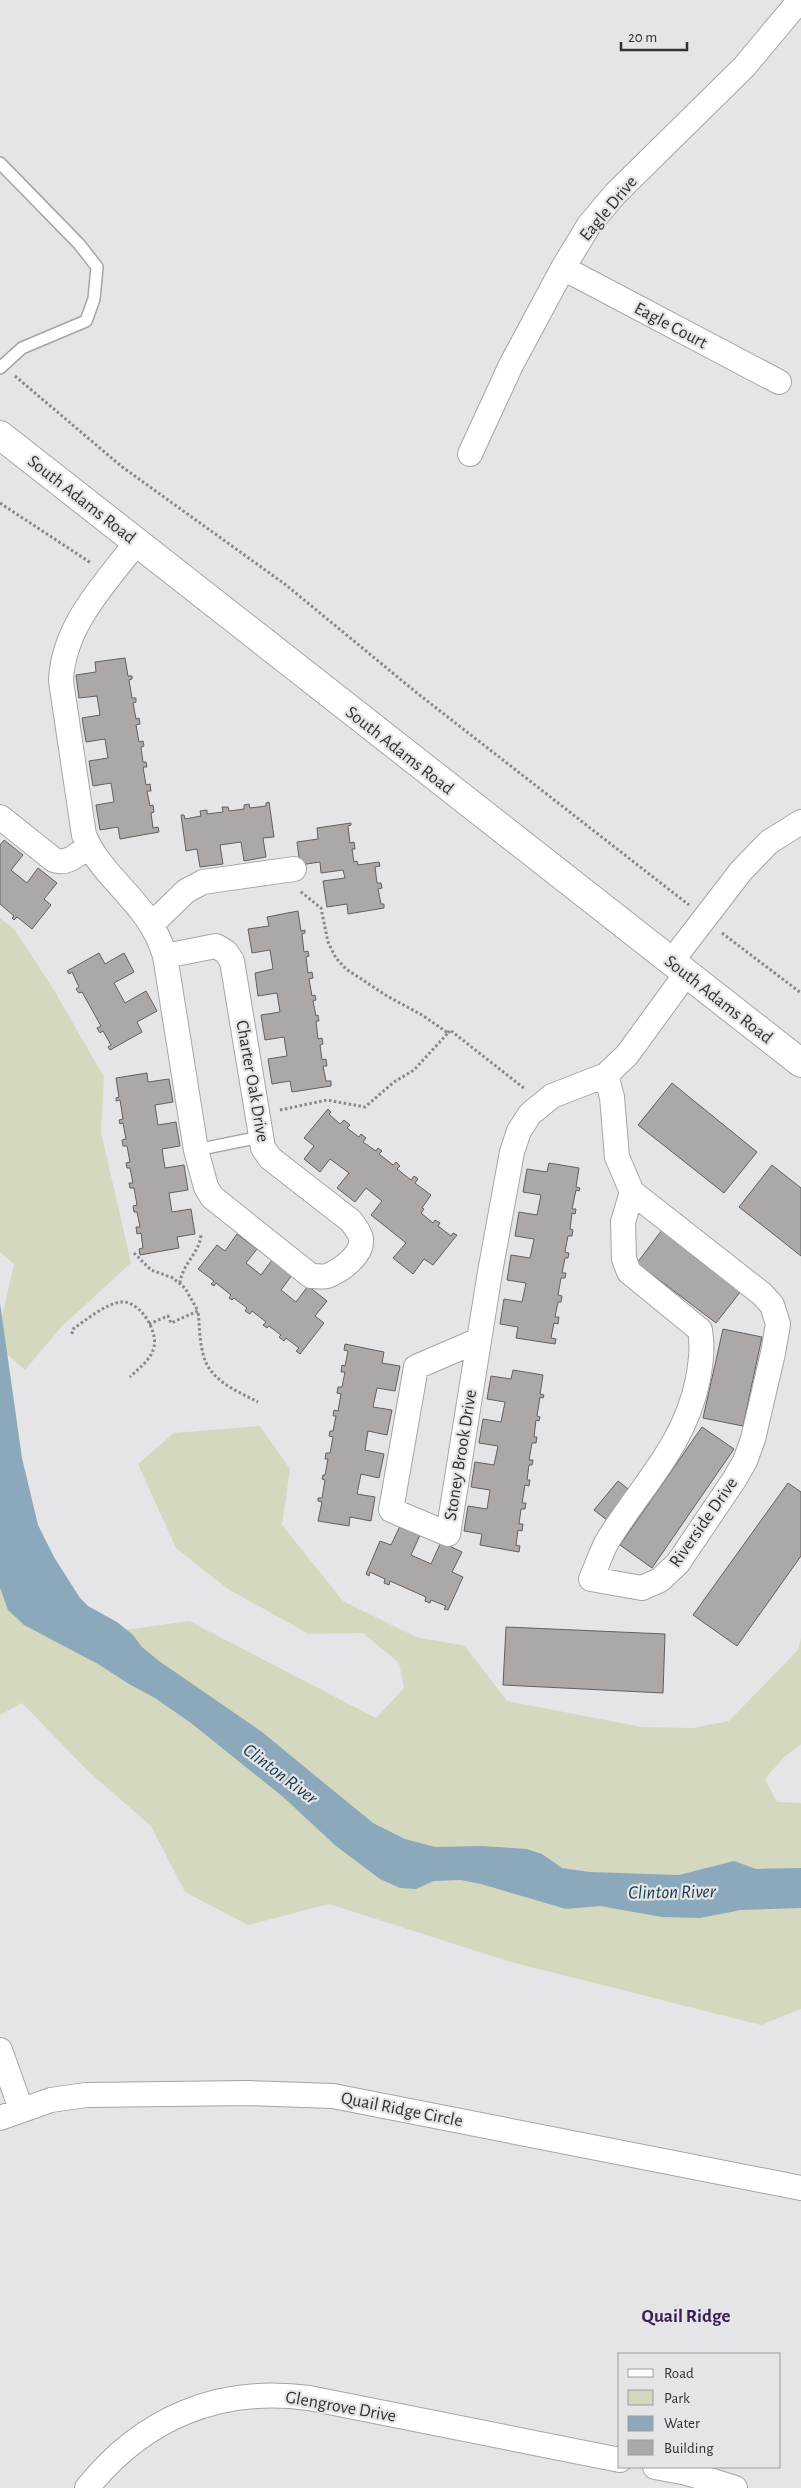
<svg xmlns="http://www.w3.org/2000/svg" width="801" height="2488" viewBox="0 0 801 2488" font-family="'Alegreya Sans',sans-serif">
<rect width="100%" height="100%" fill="#e5e5e8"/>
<path fill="#d4d8be" d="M0,918L15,930L55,992L104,1077L101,1132L131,1263L61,1327L25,1370L0,1348V1326L14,1264L0,1252Z
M260,1426L290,1469L282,1525L343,1601L416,1637L465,1646L507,1701L642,1727L693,1728L729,1721L798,1650L801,1638V1744L784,1757L765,1779L777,1802L801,1803V2009L761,2025L511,1962L329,1904L248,1925L185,1892L151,1826L89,1772L22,1703L0,1715V1518L67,1638L189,1621L376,1718L404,1688L399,1663L363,1633L309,1634L228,1589L176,1548L138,1464L174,1433Z"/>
<path fill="#8ba9bb" d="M0,1303L22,1458L38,1525L54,1557L80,1598L88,1606L117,1622L133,1635L142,1647L159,1661L262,1732L373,1823L405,1839L435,1847L482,1846L527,1849L542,1854L562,1868L590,1872L679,1875L734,1861L756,1869L801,1868V1908L741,1910L700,1918L662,1917L600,1906L566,1909L481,1884L461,1880L434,1881L416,1889L400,1888L380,1879L336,1846L282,1796L191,1723L155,1698L129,1684L98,1664L24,1625L8,1610L0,1588Z"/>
<path fill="#aca8a8" stroke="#63605f" d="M125,658L128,676H132V679L129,680L132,698H136V702L133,703L136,719L139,718L140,724L136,725L139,742L143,741L144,746L141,747L143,762H146L147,767H143L146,785L150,784L151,791H147L150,806L153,805L154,812L151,813L153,828L158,827L159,832L120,839L118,827L100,830L96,805L114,802L111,783L93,786L89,761L108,758L105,739L86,742L82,718L100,715L97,696L79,698L76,675L96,672L95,662Z
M269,802L274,837L263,838L266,857L244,861L241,842L220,845L223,864L200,867L197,849L186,851L181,815H184L185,819L201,816L200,811L207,810V814L223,812L222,807H228L229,811L244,809V805L249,804L250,808L266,806V803Z
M351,823V825L348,826L350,843L354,842L355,849H352L354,862L357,861L358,865L379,862L380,866L375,867L377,883H381L382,888L378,889L381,904H384V908L348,914L347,904L327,907L323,881L345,878L343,870L321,873L320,862L300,865L297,842L318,839L317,828Z
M4,840L23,855L11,870L27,883L38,868L57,883L44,899L51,905L32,929L17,917L14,920L12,918L14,916L0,904V845Z
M298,911L301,931L305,930V933L302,934L304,952L308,951L309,956L306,957L308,973L312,972L313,978L309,979L312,996L315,995L316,1000L313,1001L316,1016L318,1015L319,1021H316L318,1039L322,1038L323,1044L320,1045L322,1060L326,1059L327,1066H323L326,1081H331V1086L292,1092L290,1081L272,1084L268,1059L287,1056L284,1037L265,1040L261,1015L280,1012L277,993L258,996L255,973L273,969L270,950L252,953L248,929L269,926L267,917Z
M99,953L105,964L124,953L134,972L114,983L125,1003L146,991L157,1011L137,1022L142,1032L110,1050L108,1047L111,1045L103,1031L100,1033L97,1028L101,1026L82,992L79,993L76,989L79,987L72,972L69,974L67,971Z
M147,1073L148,1082L169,1079L173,1102L155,1105L158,1125L176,1122L180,1146L162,1149L165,1168L184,1165L188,1190L169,1193L172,1212L191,1209L195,1234L177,1237L179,1248L140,1255L139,1249L143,1248L141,1233L137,1234L136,1227H140L137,1212H134L133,1206L137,1205L134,1188H130L129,1183H133L130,1168H127L126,1163L130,1162L127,1146H123L122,1140L126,1139L123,1123L120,1124L119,1120L123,1119L120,1100L116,1101V1098L119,1097L116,1078Z
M672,1083L757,1152L724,1193L638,1125Z
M328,1109L331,1112L329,1114L340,1124L344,1120L350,1125L347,1128L359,1137L361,1134L366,1138L363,1142L376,1151L378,1148L382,1151L379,1154L393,1165L396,1162L400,1166L397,1169L411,1180L414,1176L418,1179L415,1183L431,1195L422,1208L424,1209L421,1213L433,1223L435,1220L440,1223L438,1226L451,1236L453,1233L457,1235L433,1265L424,1259L413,1274L393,1258L406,1243L371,1215L382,1201L366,1188L355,1202L337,1188L349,1173L330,1159L320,1172L304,1159L314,1146L304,1138Z
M549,1163L579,1168L576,1187L580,1188L579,1191L576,1190L572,1209H576L575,1214L572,1213L570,1229L573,1230L572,1236H568L565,1252L569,1253L568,1258H565L562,1273H566L565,1278H561L558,1295L562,1296L561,1302H558L555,1317H559L558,1324L554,1323L551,1338L556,1339L555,1344L516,1338L518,1327L500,1324L504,1299L522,1302L526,1283L507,1280L511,1255L530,1258L534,1239L515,1236L519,1212L537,1215L541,1195L523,1192L527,1169L547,1172Z
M772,1165L801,1188V1256L739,1207Z
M662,1230L741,1291L716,1323L637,1263Z
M237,1234L257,1249L246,1263L261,1275L272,1260L292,1275L281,1290L296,1302L308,1286L327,1301L315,1316L324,1323L300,1354L296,1351L299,1348L286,1338L284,1341L279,1337L281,1335L269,1326L267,1328L263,1325L266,1322L252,1311L250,1314L245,1311L247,1308L234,1298L232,1300L229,1298L231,1295L216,1283L214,1286L211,1284L214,1281L198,1269L217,1245L225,1251Z
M723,1329L762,1337L743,1426L703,1418Z
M345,1344L384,1352L382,1363L400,1366L395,1391L377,1388L373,1407L392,1410L387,1435L368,1431L365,1450L384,1454L379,1478L361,1474L357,1494L375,1497L371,1521L350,1517L349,1526L318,1521L322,1502L318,1501V1498H322L325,1480L322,1479L323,1475H325L328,1459H325L326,1453H330L333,1437L329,1436L330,1431H333L336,1416H333L334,1410L338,1411L341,1394L337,1393L338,1387H342L345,1372H341L342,1365L345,1366L348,1351L344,1350Z
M513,1370L543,1375L540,1394L544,1395L543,1398L540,1397L537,1416L540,1417L539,1421L536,1420L534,1437H537L536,1443H532L529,1460H533L532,1465H529L527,1480H530L529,1486L525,1485L522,1503H526L525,1509H521L519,1524H523L522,1531L518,1530L516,1545L520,1546L519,1552L480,1545L482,1534L464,1531L468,1506L487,1509L490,1490L471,1487L475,1462L494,1465L498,1446L479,1443L483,1419L501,1422L505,1402L487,1399L491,1376L511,1379Z
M702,1427L734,1449L652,1568L620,1545Z
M618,1481L632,1492L608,1521L594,1510Z
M788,1483L801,1492V1556L737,1646L693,1615Z
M400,1526L420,1535L411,1555L431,1564L441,1542L462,1552L452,1572L463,1577L448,1610L444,1609L446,1606L431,1600L430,1603L425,1601L426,1597L390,1581L389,1585L384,1583L385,1579L370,1572L369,1576L366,1574L380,1541L391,1545Z
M506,1627L665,1634L663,1693L503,1685Z"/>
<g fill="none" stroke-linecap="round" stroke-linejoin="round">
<defs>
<path id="service" d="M0,163L79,244L97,267L94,299L86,321L22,348L0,368
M196,1150L260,1137"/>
<path id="minor" d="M563,268L779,382
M470,454L511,365L563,268L589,225L615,194L744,67L800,0
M136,543C104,585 63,626 61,681L84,835C103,881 149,901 165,956L196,1150L206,1187L212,1197L311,1276C317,1276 322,1277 327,1276C340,1271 363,1255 361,1239C360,1232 355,1227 351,1221L270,1158L263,1148L232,961L226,952L216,946L165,956
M0,817L54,860C68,865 78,854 88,846
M152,924L186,891L203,882L294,869
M671,962L741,871L769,842L801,822
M606,1075L612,1097L617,1157L632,1192L623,1222L624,1259L629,1272L700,1330C703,1349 701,1360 698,1379C685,1445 642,1485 608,1540C601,1552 597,1566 591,1579L642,1588L660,1580L678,1563L734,1480L745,1461L753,1439L773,1353L778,1324L772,1305L762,1294L632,1192
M479,1340L416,1367L391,1510L448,1534L490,1272L512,1152L519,1131L530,1114L552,1096L606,1075L627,1055L686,974
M0,2050L21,2109
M0,2118L51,2100L86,2095L248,2093L333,2096L801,2188
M655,2467L687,2473L735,2488
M87,2488C143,2418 219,2386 309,2398L620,2460"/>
<path id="secondary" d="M0,435L801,1063"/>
</defs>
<use href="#service" stroke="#a5a5a7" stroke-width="14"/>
<use href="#minor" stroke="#a5a5a7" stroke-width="26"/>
<use href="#secondary" stroke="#a5a5a7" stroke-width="30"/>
<path stroke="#88888a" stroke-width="3" stroke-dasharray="2.5 2.5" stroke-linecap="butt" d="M15,376L121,466L286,585L417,693L689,905
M0,503L91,563
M722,933L801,993
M448,1033L450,1030L525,1089
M280,1110L327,1100L365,1107L394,1082L414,1070L448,1033L422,1015L387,996L346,969L336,958L328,942L321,908L300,891
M134,1253L151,1270L173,1278L185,1288L198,1311
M180,1283C182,1264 200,1253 201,1234
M149,1324L168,1316L171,1323L198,1311C200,1329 199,1358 212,1372C223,1386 243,1394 258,1402
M72,1334L73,1329C86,1320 105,1304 121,1302C139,1300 158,1330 154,1347C151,1360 139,1368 130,1377"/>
<use href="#service" stroke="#fff" stroke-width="11"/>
<use href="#minor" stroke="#fff" stroke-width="24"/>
<use href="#secondary" stroke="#fff" stroke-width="28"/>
</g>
<g text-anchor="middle" stroke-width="4.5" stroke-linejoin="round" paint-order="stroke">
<g font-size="18" fill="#323233" stroke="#e5e5e8">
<text transform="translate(608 208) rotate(-50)" y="6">Eagle Drive</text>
<text transform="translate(671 325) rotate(28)" y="6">Eagle Court</text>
<text transform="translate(82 499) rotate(38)" y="6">South Adams Road</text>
<text transform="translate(400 750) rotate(38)" y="6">South Adams Road</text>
<text transform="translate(719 999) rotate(38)" y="6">South Adams Road</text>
<text transform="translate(253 1081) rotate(80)" y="6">Charter Oak Drive</text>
<text transform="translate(460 1455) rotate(-81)" y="6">Stoney Brook Drive</text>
<text transform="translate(703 1522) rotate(-55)" y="6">Riverside Drive</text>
<text transform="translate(402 2109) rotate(11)" y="6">Quail Ridge Circle</text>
<text transform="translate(341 2406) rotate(10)" y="6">Glengrove Drive</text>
</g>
<g font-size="19" font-style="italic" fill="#10384e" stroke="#e5e5e8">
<text transform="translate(281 1773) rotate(37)" y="7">Clinton River</text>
<text transform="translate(672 1891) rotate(-1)" y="7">Clinton River</text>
</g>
<g font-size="19" font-weight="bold" fill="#3b1e56" stroke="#e5e5e8">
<text x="686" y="2322">Quail Ridge</text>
</g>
</g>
<rect x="618" y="2353" width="162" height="115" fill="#e5e5e8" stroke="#9d9da0"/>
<rect x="628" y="2369" width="25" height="8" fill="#ffffff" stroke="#9d9da0"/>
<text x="664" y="2378" font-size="15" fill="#323233">Road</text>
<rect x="628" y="2390" width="25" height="15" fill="#d4d8be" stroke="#9d9da0"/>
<text x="664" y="2403" font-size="15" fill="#323233">Park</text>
<rect x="628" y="2416" width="25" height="15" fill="#8ba9bb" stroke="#9d9da0"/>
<text x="664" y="2428" font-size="15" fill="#323233">Water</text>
<rect x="628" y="2440" width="25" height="15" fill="#aca8a8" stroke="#9d9da0"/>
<text x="664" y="2453" font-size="15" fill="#323233">Building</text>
<path d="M621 42v8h66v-8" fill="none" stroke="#323233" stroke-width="2.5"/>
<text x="628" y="42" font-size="15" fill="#323233" stroke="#e5e5e8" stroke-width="4" paint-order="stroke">20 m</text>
</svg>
